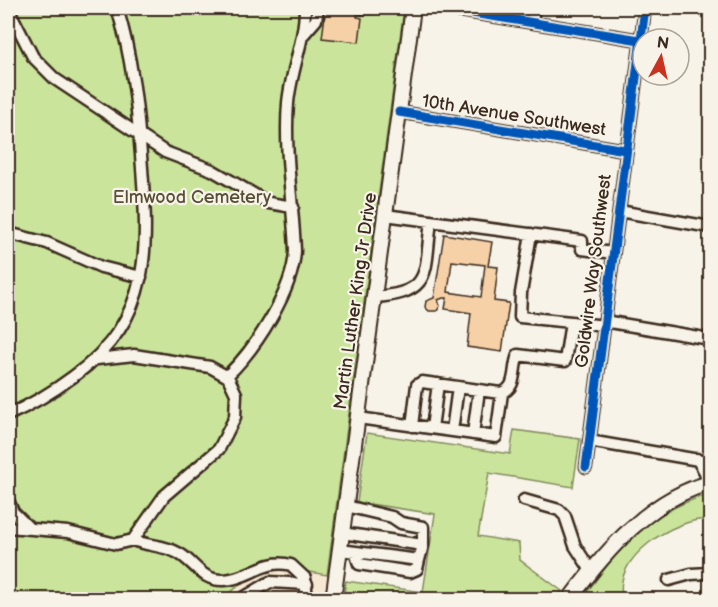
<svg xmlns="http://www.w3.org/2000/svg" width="718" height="607" viewBox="0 0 718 607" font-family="'Balsamiq Sans',sans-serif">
<rect width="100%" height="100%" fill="#f7f3e8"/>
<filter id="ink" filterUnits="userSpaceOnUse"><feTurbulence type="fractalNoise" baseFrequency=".0167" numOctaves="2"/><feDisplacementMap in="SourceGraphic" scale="12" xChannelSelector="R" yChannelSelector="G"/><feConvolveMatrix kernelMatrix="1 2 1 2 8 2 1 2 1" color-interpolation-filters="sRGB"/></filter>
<g filter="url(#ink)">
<path fill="#f7e8d4" d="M285,568L327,575L323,599L222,600L250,577L265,570Z"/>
<path fill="#cae59b" stroke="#82885c" stroke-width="1.5" d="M8,8H404L327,575L285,568L265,570L250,577L222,599H8Z
M514,430L580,439L573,487L489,473L478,536L519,543L520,560L562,591L555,599H343L346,581L423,592L435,514L357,502L367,433L510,454Z
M710,494V519C675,518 610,558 623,599L581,600C620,548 645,512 710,494Z"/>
<path fill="#f6d0a6" stroke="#3b2a1e" stroke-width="1.5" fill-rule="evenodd" d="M321,8H376L375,14L357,15V17L362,18L359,42L322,38L325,15L321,14Z
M444,234L492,242L488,266L498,267L494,301L509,303L502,352L467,347L471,313L445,309L447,298H443L438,300L440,306L437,311H429L425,307L426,301L434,298ZM452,261L485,265L481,297L448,292Z"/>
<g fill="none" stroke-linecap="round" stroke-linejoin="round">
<defs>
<path id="minor" d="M8,8L33,57L55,79L165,152L212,170L269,203L293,207
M441,8L640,40
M532,22L534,8
M303,35L316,20L318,8
M399,112L625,150
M619,211L710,227
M385,215L582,241V249L613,253
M8,233L47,243L101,267L141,277
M531,234L521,293L520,317L571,322
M374,297C434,293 424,272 431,221
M604,321L710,339
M227,376C256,348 293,291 295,251C293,202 284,151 288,103C291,70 305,40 305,8
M8,415C31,405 54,391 74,376C155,317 148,245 141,155C137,105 132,56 117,8
M358,418L496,437L502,393
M412,426L417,385L422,382L500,393C518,389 512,369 518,355L565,361L571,322L604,326
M432,428L438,384
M452,431L458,387
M473,434L479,390
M589,441L710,462
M697,459L705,472L707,484
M586,467L645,8
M8,500L13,512L28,527
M524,500L559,510L565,516L575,546L592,572
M8,527L68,532L116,544L133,540L164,496L219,449L235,417L236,394L228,377L210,367L134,355L97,359
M342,533L423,545V527L401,523L392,517L346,506
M133,540C147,546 164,545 178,553C195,562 201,581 224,580C249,579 264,558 291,565L305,578L307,600
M340,550L419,560L423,545
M355,552L359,564L410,572L417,569L419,560
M669,580L691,574L710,573
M240,600L270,582L307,584"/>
<path id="major" d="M333,600L413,8
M569,600C605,552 650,498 710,483"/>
</defs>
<use href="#minor" stroke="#3b2a1e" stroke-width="15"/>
<use href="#major" stroke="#3b2a1e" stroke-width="18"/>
<use href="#minor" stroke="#f7f3e8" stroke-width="10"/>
<use href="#major" stroke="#f7f3e8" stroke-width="14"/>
<defs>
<path id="cycleway" d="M441,8L640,40
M399,112L625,150
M586,467L645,8"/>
</defs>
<use href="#cycleway" stroke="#f7f3e8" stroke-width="13"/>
<use href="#cycleway" stroke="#0057b8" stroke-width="9"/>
</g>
</g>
<g text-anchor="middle" stroke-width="4.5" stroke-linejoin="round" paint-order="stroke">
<g font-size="18" fill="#3b2a1e" stroke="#f7f3e8">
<text transform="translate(514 115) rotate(9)" y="6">10th Avenue Southwest</text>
<text transform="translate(593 271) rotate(-83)" y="6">Goldwire Way Southwest</text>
<text transform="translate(355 301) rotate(-82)" y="6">Martin Luther King Jr Drive</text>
</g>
<g font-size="18" fill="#584f37" stroke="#f7f3e8">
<text x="192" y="203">Elmwood Cemetery</text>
</g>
</g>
<rect width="718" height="607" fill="none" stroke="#f7f3e8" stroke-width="30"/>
<rect x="15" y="15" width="688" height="577" fill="none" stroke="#3b2a1e" stroke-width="2" filter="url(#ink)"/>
<g transform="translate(661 57) rotate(8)"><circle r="28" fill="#f7f3e8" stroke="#aca397" stroke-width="1.5"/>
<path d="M0-4.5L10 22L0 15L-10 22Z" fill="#c8321e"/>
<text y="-9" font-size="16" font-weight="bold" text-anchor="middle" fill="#3b2a1e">N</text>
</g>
</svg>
